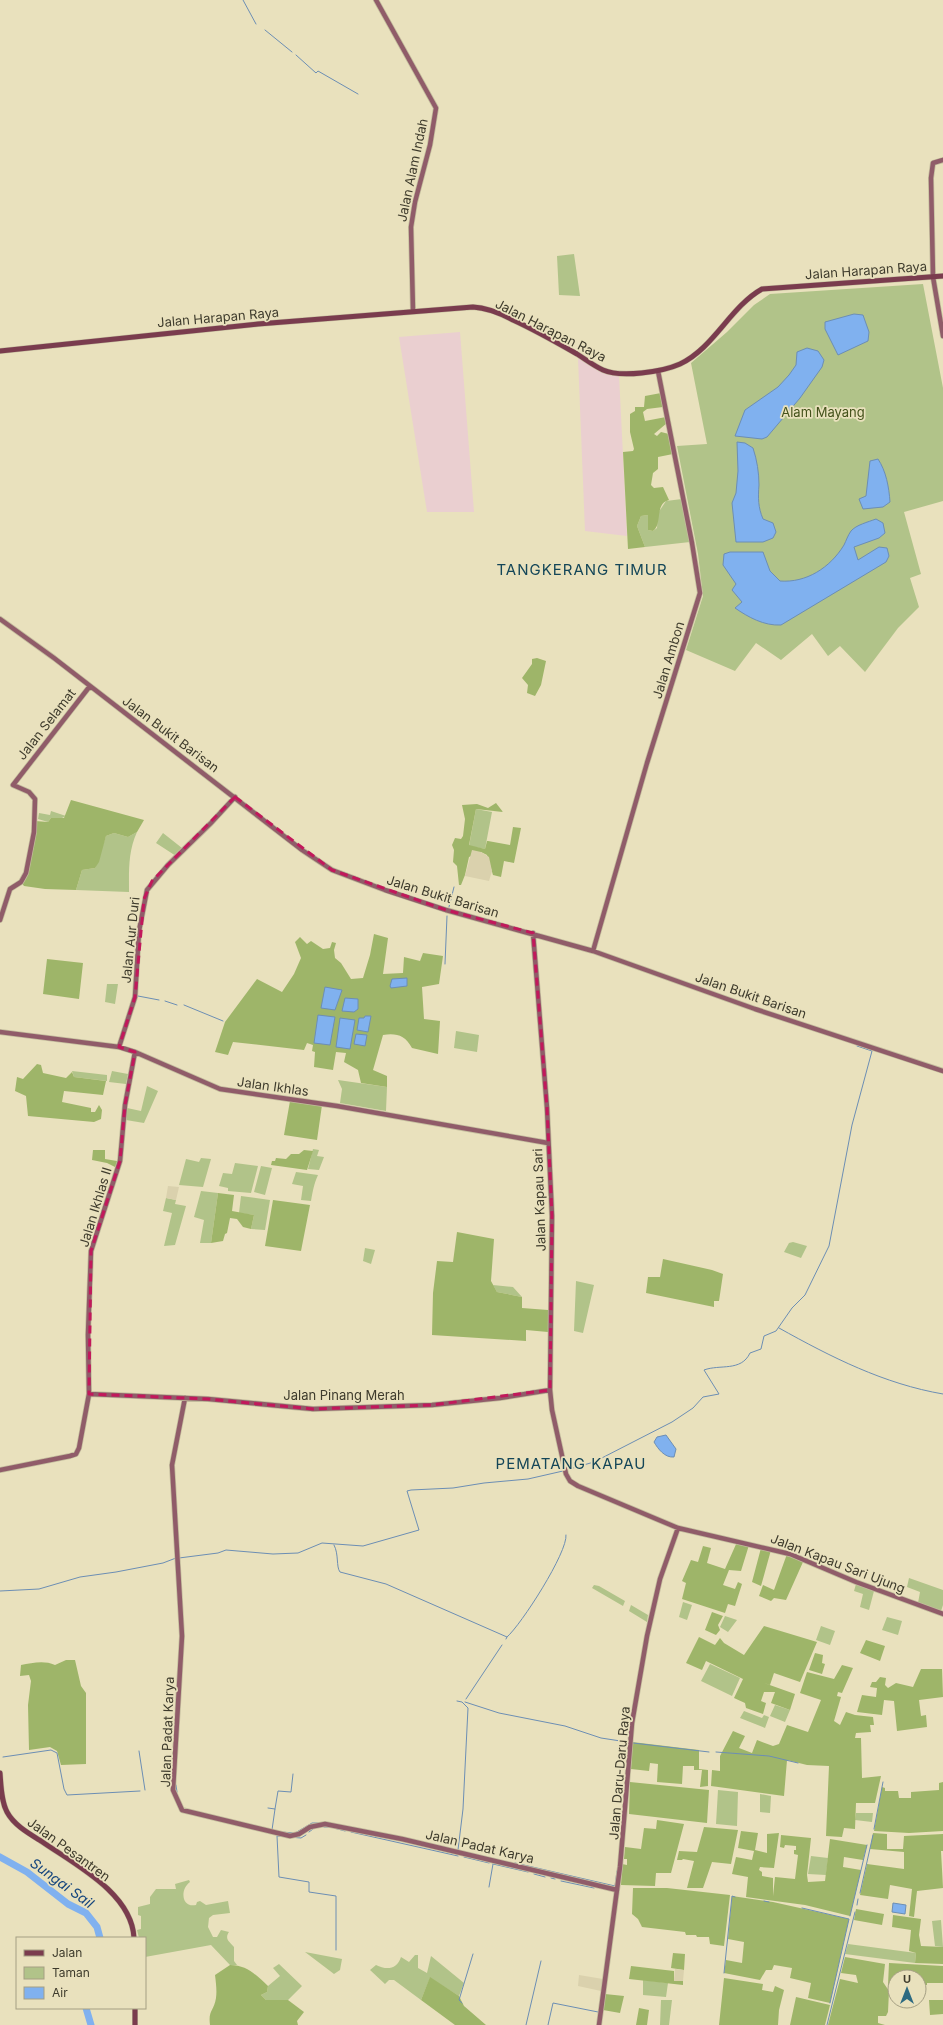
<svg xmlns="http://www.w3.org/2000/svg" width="943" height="2025" viewBox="0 0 943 2025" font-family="Inter,sans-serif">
<rect width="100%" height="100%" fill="#e9e1bd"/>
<path fill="#eacfd0" d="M460,332L474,512H427L399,337Z
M578,358L611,374L619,375L627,536L585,531Z"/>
<path fill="#b1c389" d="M574,254L580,296L559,295L557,256Z
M923,284L943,388V501L904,512L921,574L910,578L919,607L898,628L865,672L840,646L828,656L812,634L781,660L756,643L735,671L686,650L703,596L698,554L677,446L707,444L691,363L727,332L754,305L770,294Z
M682,499L690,542L645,547L637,526L641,516L648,515V530L653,531L657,528L658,513L666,501Z
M476,809L492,812L485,849L469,846Z
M51,811L66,816L60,819L51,818L48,822L38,819L39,813L50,815Z
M137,832C128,852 129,870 129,892L76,890L82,870L95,868L106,836L114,833L128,837Z
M163,833L182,848L176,856L156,843Z
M107,984H118L115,1004L105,1002Z
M456,1031L479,1035L477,1052L454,1048Z
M72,1071L107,1075V1081L74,1077Z
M112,1071L128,1074L126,1084L109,1082Z
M338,1080L387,1087L386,1111L340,1103L342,1089Z
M147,1086L158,1091L144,1123L126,1120L127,1108L141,1111Z
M313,1149L319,1150L317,1156L324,1157L319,1170L308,1169Z
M201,1158L211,1159L203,1187L179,1185L186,1159L199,1162Z
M235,1163L258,1166L251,1193L228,1191V1188L219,1186L223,1173L232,1174Z
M261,1166L272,1168L265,1195L254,1192Z
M296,1172L318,1175C314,1184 313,1190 311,1201L301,1200L303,1186L292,1184Z
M201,1191L218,1193L211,1243H200L204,1220L194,1217Z
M241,1196L270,1200L265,1230L251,1229L254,1215L239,1213Z
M166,1198L176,1200L175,1204L186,1206L175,1245L164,1246L172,1213L163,1211Z
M793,1242L807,1246L801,1258L784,1252L789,1243Z
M365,1248L375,1250L371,1264L363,1261Z
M576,1281L594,1285L583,1333L574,1331Z
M493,1285L513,1287L522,1297L497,1292Z
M909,1578L943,1590V1605L941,1611L918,1603L920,1592L907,1587Z
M856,1584L874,1591L869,1610L860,1607L863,1594L854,1591Z
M594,1585L599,1586L625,1601L623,1606L592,1588Z
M683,1602L692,1605L687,1620L679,1617Z
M631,1605L648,1615L647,1622L629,1611Z
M725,1616L737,1620L728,1632L720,1627Z
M887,1617L902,1621L898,1635L882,1630Z
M821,1626L835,1631L830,1645L816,1640Z
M710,1664L740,1678L732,1696L701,1681Z
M775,1705L790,1710L785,1722L770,1716Z
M744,1711L762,1718L764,1715L769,1717L765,1728L740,1718Z
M718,1790L738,1792L737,1826L716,1824Z
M760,1794L771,1796L770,1813L760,1812Z
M856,1813H873L872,1822L855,1820Z
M811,1856L828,1858L826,1875L808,1874Z
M189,1880L190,1882C180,1889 181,1908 196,1905L197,1902L200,1901L206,1905L228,1901L230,1913L213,1915L209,1918L208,1927L213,1937H217L221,1930L229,1932C224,1939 230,1942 234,1947V1961L237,1965H230L211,1945L145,1957V1938H139L137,1930L141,1929V1916L138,1915V1907L150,1904V1897L156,1889H176L175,1884Z
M941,1920L943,1947L935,1946L932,1921Z
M848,1944L916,1953L915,1963L845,1954Z
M305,1952L342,1959L340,1970L334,1974Z
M415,1955H418V1968L427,1973L431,1956L464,1983L459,1996L430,1978L421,2000L394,1980H389L385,1984L370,1970L376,1965C386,1970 397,1970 401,1957L409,1962Z
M279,1964L302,1986L288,2000H266L261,1995L267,1992L268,1986L280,1976L273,1968Z
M643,1980L668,1983L666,1997L643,1995Z
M661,2000H672L669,2025H660Z"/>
<path fill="#9eb569" d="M661,393L663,407L647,409L643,412L645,421L666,417L667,423L654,434L657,436L661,432L669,434L673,454L658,457V469L653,473L651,485L654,488L663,487L669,500C654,504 663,524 653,531L648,530V515L641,516L637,526L645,547L628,549L623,452L633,451L634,449L630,432V414L635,411V407H644L645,396Z
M537,658L546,661L541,685L535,696L527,693L528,685L522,678L532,664V659Z
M71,800L144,820L137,832L128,837L114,833L106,836L99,862L95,868L82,870L76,890L45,889L24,886L21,882L26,873L35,821L48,822L51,818H64Z
M496,803L503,812L476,809L469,845L485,849L487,841H488L510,845L513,827L521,828L514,863L504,861L501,877L493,875L487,855L481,852L469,857L465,875L461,885H459L457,866L453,862L454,850L452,845L455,838L461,839L463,836L465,819L462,805L477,804L488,808Z
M374,934L388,938L383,974L403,973L404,957L420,961L423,953L443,956L439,984L422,987L424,1019L440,1021L438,1054L412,1048C405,1035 396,1033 383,1035L373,1070L387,1076V1087L361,1083L358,1070L344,1062L346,1053L336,1052L333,1070L314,1067L315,1052L312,1051L313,1045L307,1043L304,1050L233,1042L228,1055L215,1052L225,1022L257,979L282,992L294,974L301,958L295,942L300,937L307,944L311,941L323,949L330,948L332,942L336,943L334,950L335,958L341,963L351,979L363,978L370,955Z
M47,959L83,963L79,999L43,994Z
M37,1064L41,1065L43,1073L66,1078L72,1072L74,1077L106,1081L103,1095L64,1091L62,1102L91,1108V1112H95L99,1105L102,1110L101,1119L94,1122L28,1116L26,1096L15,1091L17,1077L23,1079Z
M290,1101L322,1105L317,1140L284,1135Z
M93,1150H105V1159L117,1161V1168L107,1163L92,1160Z
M304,1150L313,1151L307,1170L271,1165L272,1161H275L276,1158L286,1159L291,1154H299Z
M218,1193L234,1195L232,1211L254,1215L251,1229L243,1227L237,1219L230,1218L227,1233L225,1234L223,1241L211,1243Z
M273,1200L310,1205L301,1251L265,1246Z
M457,1232L494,1239L491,1281L497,1292L522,1297V1308L548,1310V1332L526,1330V1341L432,1335L433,1293L437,1261L453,1262Z
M663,1259L712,1270L723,1274L719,1301H714V1307L646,1293L648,1277H660Z
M737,1542L749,1545L741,1571L729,1570L723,1585L735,1589L738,1582L742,1584L735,1606L728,1604L725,1613L682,1599L686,1583L682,1581L691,1560L698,1562L703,1546L711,1548L707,1563L725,1569Z
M761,1548L771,1550L761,1586L752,1582Z
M787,1554L803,1562L786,1600L774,1598L771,1601L759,1596L763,1585L774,1590Z
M712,1612L723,1616L718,1625L720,1630L716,1635L705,1630Z
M764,1626L817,1642L800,1682L774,1673L770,1685L761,1682L795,1694L790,1710L771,1703L775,1692H764L761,1701L766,1703L763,1714L746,1708L745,1703L734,1698L743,1679L706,1661L702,1670L686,1663L699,1637L715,1645L720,1638L724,1643L744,1655Z
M866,1640L885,1646L880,1661L860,1653Z
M815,1653L823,1655L822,1663L825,1664L822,1674L809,1670Z
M66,1660H75L81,1686L86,1693V1764L61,1765L57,1751L50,1747L29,1750L28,1705L31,1681L29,1675L20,1676L21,1665C32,1663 44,1660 55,1665Z
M842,1665L853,1668L842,1693L838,1692L837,1696L841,1697L834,1721L840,1725L846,1712L855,1715L873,1717L874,1725H870L871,1732L856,1733L855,1738H861L862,1778L881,1776L875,1803H856L855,1829L844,1828L842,1837L826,1836L829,1766L807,1765L787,1760L784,1796L711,1786L712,1770L720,1771V1756L733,1731L745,1736L739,1748L752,1753L757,1740L773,1746L779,1744L787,1725L808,1732L821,1700L800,1693L807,1672L834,1679Z
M921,1669H942L943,1697L919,1700L921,1716L926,1715L927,1727L897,1731L894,1701L884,1700L882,1715L857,1712L862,1695L876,1697L877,1688L870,1687L872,1682H876L880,1677L886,1678L885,1685L888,1688L896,1683L913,1687Z
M632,1742L699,1750V1769L708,1770V1786L700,1787L702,1770H694V1766H683L682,1784L657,1782L658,1764L650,1763L649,1771L631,1769Z
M630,1782L709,1790L707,1823L629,1814Z
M943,1782V1831L909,1833L874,1831L882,1787L885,1788V1791H898L899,1798H911V1792L939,1790V1783Z
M657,1820L684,1824L671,1873H656L655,1886L621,1885L622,1864L627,1865V1859H624L625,1847L641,1849L644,1828L656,1829Z
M704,1827L738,1830L731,1864L712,1862L703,1888H687L694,1861L683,1859L682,1860H677L679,1851L697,1852Z
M741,1831L758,1833L755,1850L767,1853V1834L779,1833L774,1868L760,1867L759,1870L762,1872V1876L773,1878V1896L775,1877L795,1879L798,1855L794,1854V1850H796V1846L785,1845L784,1848L780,1847L781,1835L811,1838L807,1875L808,1882L825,1881L830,1839L867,1845L863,1860L844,1857L843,1867L861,1870L850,1916L805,1905L746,1897L748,1877L732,1874L736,1857L752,1860L754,1851L738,1848Z
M873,1833L887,1834V1849H903L904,1836L943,1834V1851H941L943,1888L917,1891L914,1917L909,1916L912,1889L890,1885L888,1899L860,1895L867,1864L904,1869V1852L870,1849Z
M633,1888H667L730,1895L724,1946L710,1944L709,1937H697L696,1935H686L685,1932L642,1927L638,1919L632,1914Z
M732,1896L773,1902L849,1919L830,2003L808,1998L811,1983L790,1978L792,1968L774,1965L772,1970H766L760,1980L724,1973L726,1960L742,1963L744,1942L728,1939Z
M856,1909L884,1914L882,1925L854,1920Z
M893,1915L921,1919L919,1935L921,1946L943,1947V1964L915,1963L916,1953L909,1951L911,1930L892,1927Z
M673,1953L685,1954L684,1970L671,1968Z
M845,1957L885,1964L883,1982L889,1991L888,2012L886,2016H878V2023L885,2025H828L840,1979L858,1983L856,1975L841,1973Z
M889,1963L943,1966V1983H927V1985H924L923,1982H919V1977H895V1990L888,1985Z
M230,1965C247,1965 256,1975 268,1986L267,1992L261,1995L266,2000H288L304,2012L297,2021L298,2025H210C208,2010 214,2011 216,1998C217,1991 216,1983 215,1975Z
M631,1966L674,1971V1981H683V1985L629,1979Z
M430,1977L459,1996L464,2006L486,2025H455L421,2000Z
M724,1978L763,1984L762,1990L773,1992L775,1986L784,1990L779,2010L778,2025H719Z
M605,1994L624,1996L620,2013L603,2010Z
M796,1997L830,2005L825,2025H790Z
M929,2000H943V2014L930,2015Z
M639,2008L649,2010L647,2025H636Z"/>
<path fill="#dad1ad" d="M472,850L481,852L489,857L492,871L489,881L465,876Z
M168,1186L179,1187L176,1200L166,1198Z
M675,1969L684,1970L683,1981H674Z
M579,1975L603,1979L601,1991L578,1986Z"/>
<path fill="#80b1ef" stroke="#6c8eb4" d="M854,314L863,315L869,332L868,341L838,355L825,329V322Z
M807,348L818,351L824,360L822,367L800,398L767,437L762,439L735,436L745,410L778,387L789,375L796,365L797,352Z
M737,442L745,443L753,448C757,460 759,473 759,485C758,498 758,507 763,519L773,523L776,532L773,538L763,542H736L732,503L736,493L738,471Z
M878,459C886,471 889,487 890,502L883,507L863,509L859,499L866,496L870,461Z
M876,519L883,523L885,533L879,538L854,547L858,560L879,547L887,548L889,556L886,562L781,625C764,626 748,617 735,608L742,602L732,590L736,584L723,565L724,554L730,552H763L770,571L780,581C806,583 830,568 844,545C846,541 848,535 851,531C856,525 868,522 876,519Z
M407,978V986L391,988L390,986L392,979Z
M325,987L342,990L335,1010L321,1008Z
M345,998L358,999V1009L354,1012L342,1011Z
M318,1015L335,1017L330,1045L314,1043Z
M365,1016H371L368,1032L357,1030L359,1018H364Z
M340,1018L355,1020L350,1049L336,1047Z
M356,1034L367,1035L365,1046L354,1044Z
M666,1435L676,1449L674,1457C665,1458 658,1449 654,1442L657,1437Z
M893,1903L906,1905L905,1914L892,1912Z"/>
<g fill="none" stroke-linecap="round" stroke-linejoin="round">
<path stroke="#6c8eb4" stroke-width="1" d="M243,0L256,24
M265,30L292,52
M296,55L316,73L318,71L358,94
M449,907L454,887
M445,964L447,916
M138,996L159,1000
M165,1001L177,1005
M184,1005L223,1021
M779,1328C831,1357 884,1384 943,1394
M566,1470L594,1462L672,1422L693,1408L703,1397L719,1394L704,1370C720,1364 741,1372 750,1353L761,1349L764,1336L776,1331L792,1308L805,1295L829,1246L852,1125L872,1051L857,1046
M334,1545C339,1554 336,1567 340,1572L386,1584L507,1637L506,1639
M179,1558L218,1553L226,1550L273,1554L298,1553L322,1543L363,1546L419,1530L407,1491L411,1490L453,1488L484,1483L528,1479L563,1471
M0,1591L39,1589L80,1577L116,1572L163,1563L176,1558
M507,1637C521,1625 568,1552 566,1535
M466,1699L502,1645
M457,1701L462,1702L468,1708L463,1809L458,1850
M465,1702L499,1713L565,1726L601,1738L627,1742
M633,1743L709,1752
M139,1751L145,1790
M716,1752L769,1756L798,1763
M3,1757L51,1750L57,1753L64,1789L67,1795L140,1791
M176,1785L177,1792
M268,1808L275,1809L272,1830
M275,1809L278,1791L291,1792L293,1774
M324,1827H330
M334,1828L345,1831
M874,1829L883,1782
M281,1832L295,1833L312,1823H320
M309,1832L313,1829
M351,1832L458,1856
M306,1835L301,1838L277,1836L279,1877L309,1882V1892L336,1896V1950
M464,1857L489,1863
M515,1863L615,1886L617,1871
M493,1864L528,1872
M534,1874L545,1877
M551,1878L555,1879
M561,1881L594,1888
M489,1887L493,1864
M860,1893L873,1835
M764,1901L769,1902
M857,1905L858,1899
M802,1908L849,1919L830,2003
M850,1916L867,1845
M724,1973L732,1896L735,1897
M462,2003L459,2000L473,1954
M526,2025L541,1961
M548,2025L553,2003L598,2012
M827,2025L855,1912"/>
<path stroke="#80b1ef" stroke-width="7" d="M0,1857L27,1872L68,1904L86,1913L97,1927L100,1938
M86,2008L91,2025"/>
<defs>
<path id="secondary" d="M376,0L436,108L430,145L415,202L411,227L413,311
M943,160L933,163L931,178L933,277L943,336
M0,619L54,658L302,850L332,870L385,890L446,910L593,951L755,1009L943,1071
M0,920L10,889L21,882L26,873L34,832L35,799L29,792L13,785L90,686
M533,933L547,1108L552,1216L550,1390L552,1410L566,1474L570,1481L578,1486L678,1528L790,1554L856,1582L943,1614
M593,951L647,763L700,593L692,543L658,371
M0,1032L119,1047L135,1052L220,1089L337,1106L548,1143
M119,1047L135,997L139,931L147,890L168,865L211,823L235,797
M89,1394L208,1399L313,1409L432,1405L500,1398L550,1390
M185,1398L172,1465L182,1636L173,1790L182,1810L290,1836L299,1834L310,1827L325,1824L402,1839L617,1890
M0,1470L70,1456L76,1454L79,1448L89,1394L88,1335L91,1251L120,1161L125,1105L135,1052
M599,2025L620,1867L632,1723L647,1636L660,1579L678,1528"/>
<path id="primary" d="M0,351L258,324L473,307C488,308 500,313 513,320C535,330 556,342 577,354C585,359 594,366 603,370C621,378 662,372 680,364C714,348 730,307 762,289L943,276
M0,1773C1,1785 1,1801 7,1812C14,1825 28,1833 41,1841C74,1864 132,1893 134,1938
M135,2008V2025"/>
</defs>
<use href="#secondary" stroke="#c3bc9d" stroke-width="6"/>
<use href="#primary" stroke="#c3bc9d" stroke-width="6"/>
<use href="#secondary" stroke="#905c69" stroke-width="4.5"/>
<use href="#primary" stroke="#7a3c4e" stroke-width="5"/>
</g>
<path fill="none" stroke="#c2185b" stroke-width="3" stroke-dasharray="8 5" stroke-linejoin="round" d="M235,797L332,870L446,910L533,933L547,1108L552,1216L550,1390L432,1405L313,1409L208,1399L89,1394L91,1251L120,1161L125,1105L135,1052L119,1047L135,997L144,899L152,881Z"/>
<g text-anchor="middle" stroke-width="3.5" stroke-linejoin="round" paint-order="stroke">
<g font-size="13" fill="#3e3b2c" stroke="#e9e1bd">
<text transform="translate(412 170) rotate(-78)" y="5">Jalan Alam Indah</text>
<text transform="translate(866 270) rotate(-4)" y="5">Jalan Harapan Raya</text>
<text transform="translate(218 317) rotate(-5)" y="5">Jalan Harapan Raya</text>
<text transform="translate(551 330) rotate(27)" y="5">Jalan Harapan Raya</text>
<text transform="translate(668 660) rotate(-73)" y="5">Jalan Ambon</text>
<text transform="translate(46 724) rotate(-52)" y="5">Jalan Selamat</text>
<text transform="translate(171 734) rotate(37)" y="5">Jalan Bukit Barisan</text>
<text transform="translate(443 896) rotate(17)" y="5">Jalan Bukit Barisan</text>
<text transform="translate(130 940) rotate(-84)" y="5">Jalan Aur Duri</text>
<text transform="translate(751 995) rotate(19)" y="5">Jalan Bukit Barisan</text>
<text transform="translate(273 1086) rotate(8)" y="5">Jalan Ikhlas</text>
<text transform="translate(539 1200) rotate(-92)" y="5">Jalan Kapau Sari</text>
<text transform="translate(95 1207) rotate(-73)" y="5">Jalan Ikhlas II</text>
<text x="344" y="1400">Jalan Pinang Merah</text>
<text transform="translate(838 1563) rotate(21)" y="5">Jalan Kapau Sari Ujung</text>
<text transform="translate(167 1732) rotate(-88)" y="5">Jalan Padat Karya</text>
<text transform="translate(619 1773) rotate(-85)" y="5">Jalan Daru-Daru Raya</text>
<text transform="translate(480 1846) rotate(13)" y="5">Jalan Padat Karya</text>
<text transform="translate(69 1849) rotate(36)" y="5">Jalan Pesantren</text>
</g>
<g font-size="13" fill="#45531c" stroke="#e9e1bd">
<text x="823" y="417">Alam Mayang</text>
</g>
<g font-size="14" font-style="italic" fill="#15457d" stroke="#e9e1bd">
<text transform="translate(62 1883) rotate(36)" y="5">Sungai Sail</text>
</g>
<g font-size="15" letter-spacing="1" fill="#144658" stroke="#e9e1bd">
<text x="582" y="575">TANGKERANG TIMUR</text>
<text x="571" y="1469">PEMATANG KAPAU</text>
</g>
</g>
<rect x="16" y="1937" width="130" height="72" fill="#e9e1bd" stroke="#a59f83"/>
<rect x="24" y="1950" width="20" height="6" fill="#7a3c4e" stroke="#a59f83"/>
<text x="52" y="1957" font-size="12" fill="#3e3b2c">Jalan</text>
<rect x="24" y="1967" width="20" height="12" fill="#b1c389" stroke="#a59f83"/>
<text x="52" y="1977" font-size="12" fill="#3e3b2c">Taman</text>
<rect x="24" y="1987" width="20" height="12" fill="#80b1ef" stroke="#a59f83"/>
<text x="52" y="1997" font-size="12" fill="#3e3b2c">Air</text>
<g transform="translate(907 1989)"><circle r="19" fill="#e9e1bd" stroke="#a59f83"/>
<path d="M0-3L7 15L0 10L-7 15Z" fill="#2d6a81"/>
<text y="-6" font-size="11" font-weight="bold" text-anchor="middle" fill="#3e3b2c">U</text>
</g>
</svg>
